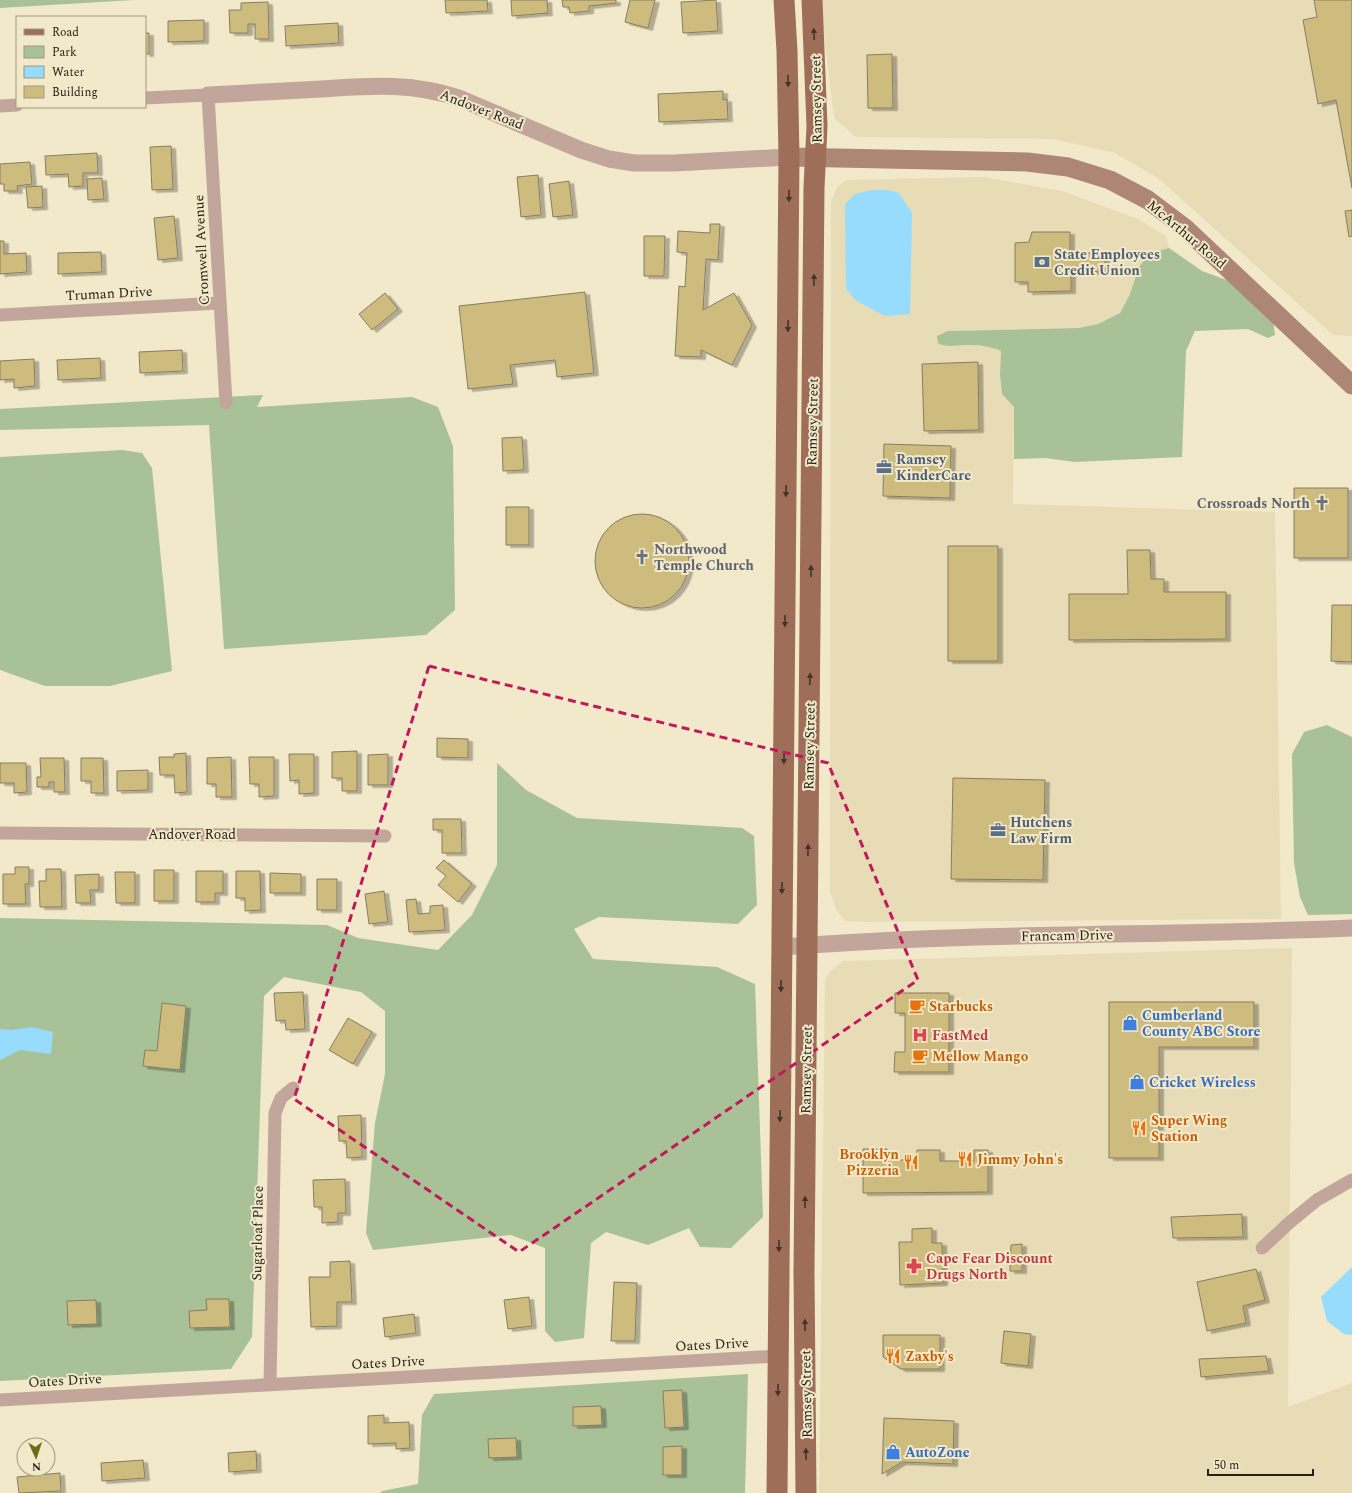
<svg xmlns="http://www.w3.org/2000/svg" width="1352" height="1493" viewBox="0 0 1352 1493" font-family="Spectral,serif">
<defs>
<filter id="shadow"><feDropShadow dx="4.5" dy="2.5" stdDeviation="0" flood-color="#0004"/></filter>
</defs>
<rect width="100%" height="100%" fill="#f2e9ca"/>
<path fill="#e8dcb6" d="M820,0H1352V336L1333,335L1159,179L1115,153L1053,139L856,137L834,118Z
M983,177L1062,191L1138,219L1166,236L1169,248L1150,253L1120,313L1098,324L1079,328L948,331L942,346L968,345L994,347L1001,351L1000,375L1002,394L1014,407L1013,504L1275,512L1281,919L864,922L845,921L836,909L830,891L831,202L837,187L846,180Z
M1292,948L1288,1407L1352,1383V1493H819L825,981L830,971L843,961Z"/>
<path fill="#a8c196" d="M0,0H134L0,8Z
M1169,248L1202,271L1232,282L1273,320L1275,335L1268,338L1248,329L1195,331L1186,351L1182,457L1075,462L1045,458L1014,459V407L1002,394L1000,375L1001,351C991,346 978,345 966,345C957,345 945,348 938,343L937,336L948,331L1079,328L1098,324L1120,313L1130,294L1139,267L1150,253Z
M263,395L257,407L412,397L438,407L453,446L455,610L426,635L224,649L209,425L0,430V409Z
M122,450L142,453L152,468L172,671L110,686H45L0,670V457Z
M1327,725L1352,737V914L1308,915L1300,897L1294,863L1292,754L1304,732Z
M497,763L526,790L577,818L742,828L754,836L757,905L738,924L599,917L574,929L593,959L717,967L755,984L763,1217L731,1248L700,1247L689,1228L648,1245L606,1232L591,1243L584,1338L555,1342L545,1331V1248L511,1235L373,1250L366,1233L375,1123L385,1074V1011L361,992L284,977L264,996L252,1337L231,1369L0,1381V918L327,925L358,938L438,950L472,915L497,865Z
M748,1374L745,1493H380L382,1491L418,1484L422,1415L434,1394Z"/>
<path fill="#97dbfd" d="M872,190H887L899,193L912,213L910,314L885,316L855,300L846,288L845,204L855,194Z
M32,1027L53,1032L51,1054L20,1050L0,1060V1029L11,1030Z
M1352,1267V1335L1344,1334L1327,1321L1321,1297Z"/>
<path fill="#cebc7f" stroke="#867d61" filter="url(#shadow)" d="M445,0H487L488,11L446,13Z
M511,0H547L548,13L512,16Z
M562,0H616V3L589,6V11L570,13L569,7H563Z
M630,0H655L648,28L625,22Z
M716,0L718,31L683,33L681,2Z
M1314,0H1352V188L1336,100L1318,104L1303,20L1317,17Z
M268,2L269,39H255V24H248V33H230L229,10H241V3Z
M204,20V41L168,42V21Z
M338,23L339,43L286,46L285,26Z
M145,33H149V54H145Z
M892,54L893,108H868L867,55Z
M723,91V100L727,99L728,119L659,122L658,94Z
M171,146L173,189L152,190L150,147Z
M97,153L98,173H83V186L69,187L68,174L46,175L45,156Z
M30,162L32,184L17,186L18,191H4V184H0V164Z
M538,175L541,215L521,217L517,177Z
M102,178L104,199L88,200L87,179Z
M569,181L573,215L553,217L549,184Z
M42,186L43,207L28,208L26,187Z
M1352,210V236L1349,237L1345,211Z
M174,216L178,258L158,260L154,218Z
M710,224H720L718,260L706,259L703,310L734,293L752,325L732,365L701,350V357L675,356L679,286L685,287L687,253L677,252L678,231L710,233Z
M1032,232H1070V253H1105V271L1071,272V291L1028,292V282H1015V243L1029,242Z
M644,236H665L664,276H644Z
M0,241H4V254L26,253L27,272L0,274Z
M101,252L102,272L58,274V253Z
M585,292L594,373L557,377L555,360L510,365L513,384L468,389L459,306Z
M385,293L398,309L372,330L359,314Z
M182,350L183,371L140,373L139,352Z
M100,358L101,378L58,380L57,360Z
M34,359L35,386L14,388V379L0,380V361Z
M978,362L979,430L924,431L922,364Z
M522,437L524,470L503,471L502,438Z
M884,444L951,446L950,498L883,496Z
M1294,488H1348V558H1294Z
M506,507H529V545H506Z
M595 561a47 47 0 1 1 94 0a47 47 0 1 1-94 0Z
M948,546H998V661H948Z
M1127,550H1150L1151,579H1164V592H1226V639L1069,640V594H1128Z
M1332,605H1352V662L1331,661Z
M437,738L468,739V758L437,757Z
M357,751V791H342V778H332V752Z
M186,753L187,792L175,793L174,775H160L159,757H174V754Z
M289,754H314V793L299,794V780L290,781Z
M388,754V785H368V755Z
M231,757L232,797H216V784H207V758Z
M249,757H274V796L259,797V784H250Z
M40,758H64L65,792H54V782H49V787H37V777H41Z
M81,758H103L104,793H91V781H81Z
M0,763H26L27,792L14,793V783H0Z
M148,770V790L117,791V771Z
M953,778L1045,780L1043,880L951,879Z
M433,819H461L462,853H442V830H433Z
M444,860L472,884L458,902L438,885L446,876L436,868Z
M15,867H29V884H25L26,904H3V874H15Z
M46,869H61L62,907H40L39,881H46Z
M154,870H174V901H154Z
M196,871H223V893H215V902H196Z
M236,871H260L261,910L245,911V898H236Z
M115,872H135V903H116Z
M270,873L301,874V893H270Z
M99,874V890H90L91,903H76L75,875Z
M317,879H337V910H317Z
M384,891L388,922L369,924L365,894Z
M416,899L418,914L430,913V906L443,905L445,930L409,932L406,900Z
M303,992L305,1029L286,1030L285,1020L276,1021L274,993Z
M895,993H949V1072H894L895,1052H905V1013H895Z
M1109,1002H1254V1047H1159V1158H1109Z
M162,1003L186,1006L180,1070L143,1066L145,1050L157,1051Z
M348,1018L372,1032L353,1064L329,1050Z
M361,1115L362,1157L347,1158L346,1141H339L338,1116Z
M863,1149H887V1160H917V1150H940V1161H974V1150H988V1192L863,1193Z
M345,1179L346,1213H338V1222L322,1223V1207H314L313,1180Z
M1242,1214L1243,1237L1173,1238L1171,1217Z
M932,1228V1243H942L943,1283L900,1285L899,1242H912V1229Z
M1022,1244V1271H1010L1011,1245Z
M350,1261L352,1302H337V1326L311,1327L309,1277H330V1262Z
M1256,1269L1265,1300L1243,1306L1246,1323L1207,1331L1197,1282Z
M614,1282L637,1283L635,1341H611Z
M529,1297L532,1326L508,1329L504,1300Z
M206,1299H229L230,1327L190,1328L189,1311L207,1310Z
M96,1300L97,1324L68,1325L67,1301Z
M414,1314L416,1333L385,1337L383,1318Z
M1004,1331L1031,1334L1028,1366L1001,1363Z
M883,1335H940V1369H901L883,1357Z
M1266,1356L1269,1371L1201,1377L1199,1359Z
M682,1390L684,1427L665,1428L663,1391Z
M601,1406L602,1425L573,1426V1407Z
M384,1415V1423L409,1422L410,1448L396,1449V1443L368,1444V1416Z
M884,1418L954,1421L953,1464L902,1462L882,1474Z
M516,1438L517,1457L489,1458L488,1439Z
M682,1446V1475H663V1447Z
M256,1451L257,1470L229,1472L228,1453Z
M143,1460L145,1478L102,1481L101,1463Z
M60,1473L61,1491L19,1493L17,1477Z"/>
<g fill="none" stroke-linecap="round" stroke-linejoin="round">
<path stroke="#c3a69b" stroke-width="13" d="M145,98L208,95L226,403
M0,106L17,105
M0,315L220,303
M0,833L385,836
M1262,1248L1290,1222L1317,1200L1352,1180
M270,1385L275,1113L281,1098L293,1088
M0,1400L778,1356"/>
<path stroke="#c3a69b" stroke-width="17" d="M208,95C246,93 283,91 321,89C371,86 409,82 459,98L581,150L609,159L634,163H674L789,157
M782,947C972,932 1162,936 1352,928"/>
<path stroke="#ae8675" stroke-width="19" d="M789,157L1027,162L1068,167L1110,180L1148,200L1185,228L1352,385"/>
<path stroke="#9f6e59" stroke-width="21" d="M777,1493L789,157L787,51L784,0
M806,1493L804,1272L814,188L817,126L812,0"/>
</g>
<defs><path id="oneway-solid" d="M-6-.8H1V-3.2L6.5 0L1 3.2V.8H-6Z"/></defs>
<g fill="#443427">
<use href="#oneway-solid" transform="translate(814 34) rotate(-93)"/>
<use href="#oneway-solid" transform="translate(788 81) rotate(88)"/>
<use href="#oneway-solid" transform="translate(789 196) rotate(91)"/>
<use href="#oneway-solid" transform="translate(814 280) rotate(-89)"/>
<use href="#oneway-solid" transform="translate(788 326) rotate(91)"/>
<use href="#oneway-solid" transform="translate(786 491) rotate(91)"/>
<use href="#oneway-solid" transform="translate(811 571) rotate(-90)"/>
<use href="#oneway-solid" transform="translate(785 621) rotate(91)"/>
<use href="#oneway-solid" transform="translate(810 679) rotate(-89)"/>
<use href="#oneway-solid" transform="translate(784 758) rotate(91)"/>
<use href="#oneway-solid" transform="translate(808 850) rotate(-89)"/>
<use href="#oneway-solid" transform="translate(782 888) rotate(91)"/>
<use href="#oneway-solid" transform="translate(781 986) rotate(91)"/>
<use href="#oneway-solid" transform="translate(780 1116) rotate(91)"/>
<use href="#oneway-solid" transform="translate(805 1202) rotate(-89)"/>
<use href="#oneway-solid" transform="translate(779 1246) rotate(91)"/>
<use href="#oneway-solid" transform="translate(805 1325) rotate(-91)"/>
<use href="#oneway-solid" transform="translate(778 1390) rotate(91)"/>
<use href="#oneway-solid" transform="translate(806 1454) rotate(-91)"/>
</g>
<path fill="none" stroke="#c2185b" stroke-width="3" stroke-dasharray="8 5" stroke-linejoin="round" d="M429,666L828,763L918,980L519,1252L294,1099Z"/>
<defs>
<symbol id="bank-bare" viewBox="-9 -9 18 18"><path d="M-6-4H6V4H-6ZM0-2.3a2.3 2.3 0 1 0 0 4.6a2.3 2.3 0 1 0 0-4.6Z" fill="#5c6f8a" stroke="#f2e9ca" stroke-width="2.5" paint-order="stroke"/></symbol>
<symbol id="office-bare" viewBox="-9 -9 18 18"><path d="M-6-3h4V-5.5h4V-3h4V5H-6ZM-1-4.5V-3h2v-1.5ZM-6 0V1H6V0Z" fill="#5c6f8a" stroke="#f2e9ca" stroke-width="2.5" paint-order="stroke"/></symbol>
<symbol id="church-bare" viewBox="-9 -9 18 18"><path d="M-1.2-6h2.4v3.5h3.3v2.4h-3.3V6h-2.4V-.1h-3.3v-2.4h3.3Z" fill="#6b7280" stroke="#f2e9ca" stroke-width="2.5" paint-order="stroke"/></symbol>
<symbol id="cafe-bare" viewBox="-9 -9 18 18"><path d="M-5.5-4.5H6V0H3Q3 3.5 0 3.5H-2.5Q-5.5 3.5-5.5 0ZM3-3.2v2h1.7v-2ZM-6 4.5H4V6H-6Z" fill="#e8710a" stroke="#f2e9ca" stroke-width="2.5" paint-order="stroke"/></symbol>
<symbol id="shop-bare" viewBox="-9 -9 18 18"><path d="M-5-2.5h2.3a2.7 3.5 0 0 1 5.4 0H5L5.5 6h-11ZM-1.5-2.5h3a1.5 2.3 0 0 0-3 0Z" fill="#3f7fe0" stroke="#f2e9ca" stroke-width="2.5" paint-order="stroke"/></symbol>
<symbol id="hospital-bare" viewBox="-9 -9 18 18"><path d="M-5-5h3v3.5h4V-5h3V5h-3V1.5h-4V5h-3Z" fill="#e0444e" stroke="#f2e9ca" stroke-width="2.5" paint-order="stroke"/></symbol>
<symbol id="restaurant-bare" viewBox="-9 -9 18 18"><path d="M-5-6h1v4h1v-4h1v4h1v-4h1v5L-1.5 .5V6h-2V.5L-5-1ZM5-6V6H3V1.5H1.5Q1.5-4 5-6Z" fill="#e8710a" stroke="#f2e9ca" stroke-width="2.5" paint-order="stroke"/></symbol>
<symbol id="pharmacy-bare" viewBox="-9 -9 18 18"><path d="M-2-6h4v4h4v4h-4v4h-4v-4h-4v-4h4Z" fill="#e0444e" stroke="#f2e9ca" stroke-width="2.5" paint-order="stroke"/></symbol>
</defs>
<g fill-rule="evenodd">
<use href="#bank-bare" x="1031" y="251" width="22" height="22"/>
<use href="#office-bare" x="873" y="456" width="22" height="22"/>
<use href="#church-bare" x="1311" y="492" width="22" height="22"/>
<use href="#church-bare" x="631" y="546" width="22" height="22"/>
<use href="#office-bare" x="987" y="819" width="22" height="22"/>
<use href="#cafe-bare" x="906" y="995" width="22" height="22"/>
<use href="#shop-bare" x="1119" y="1012" width="22" height="22"/>
<use href="#hospital-bare" x="909" y="1024" width="22" height="22"/>
<use href="#cafe-bare" x="909" y="1045" width="22" height="22"/>
<use href="#shop-bare" x="1126" y="1071" width="22" height="22"/>
<use href="#restaurant-bare" x="1128" y="1117" width="22" height="22"/>
<use href="#restaurant-bare" x="954" y="1148" width="22" height="22"/>
<use href="#restaurant-bare" x="900" y="1151" width="22" height="22"/>
<use href="#pharmacy-bare" x="903" y="1255" width="22" height="22"/>
<use href="#restaurant-bare" x="882" y="1345" width="22" height="22"/>
<use href="#shop-bare" x="882" y="1441" width="22" height="22"/>
</g>
<g text-anchor="middle" stroke-width="4" stroke-linejoin="round" paint-order="stroke">
<g font-size="14" fill="#252116" stroke="#f2e9ca">
<text transform="translate(816 99) rotate(-91)" y="5">Ramsey Street</text>
<text transform="translate(482 109) rotate(21)" y="5">Andover Road</text>
<text transform="translate(1187 234) rotate(40)" y="5">McArthur Road</text>
<text transform="translate(201 250) rotate(-93)" y="5">Cromwell Avenue</text>
<text transform="translate(109 293) rotate(-3)" y="5">Truman Drive</text>
<text transform="translate(812 422) rotate(-89)" y="5">Ramsey Street</text>
<text transform="translate(809 746) rotate(-89)" y="5">Ramsey Street</text>
<text x="192" y="839">Andover Road</text>
<text transform="translate(1067 935) rotate(-1)" y="5">Francam Drive</text>
<text transform="translate(806 1070) rotate(-89)" y="5">Ramsey Street</text>
<text transform="translate(257 1233) rotate(-89)" y="5">Sugarloaf Place</text>
<text transform="translate(712 1344) rotate(-3)" y="5">Oates Drive</text>
<text transform="translate(388 1362) rotate(-3)" y="5">Oates Drive</text>
<text transform="translate(65 1380) rotate(-3)" y="5">Oates Drive</text>
<text transform="translate(806 1394) rotate(-91)" y="5">Ramsey Street</text>
</g>
<g font-size="14" font-weight="bold" fill="#4e5e75" stroke="#f2e9ca" text-anchor="start">
<text x="1054" y="259">State Employees<tspan x="1054" dy="16">Credit Union</tspan></text>
<text x="896" y="464">Ramsey<tspan x="896" dy="16">KinderCare</tspan></text>
<text x="1010" y="827">Hutchens<tspan x="1010" dy="16">Law Firm</tspan></text>
</g>
<g font-size="14" font-weight="bold" fill="#5b616d" stroke="#f2e9ca" text-anchor="end">
<text x="1310" y="508">Crossroads North</text>
<text x="654" y="554" text-anchor="start">Northwood<tspan x="654" dy="16">Temple Church</tspan></text>
</g>
<g font-size="14" font-weight="bold" fill="#c56008" stroke="#f2e9ca" text-anchor="start">
<text x="929" y="1011">Starbucks</text>
<text x="932" y="1061">Mellow Mango</text>
<text x="1151" y="1125">Super Wing<tspan x="1151" dy="16">Station</tspan></text>
<text x="899" y="1159" text-anchor="end">Brooklyn<tspan x="899" dy="16">Pizzeria</tspan></text>
<text x="977" y="1164">Jimmy John's</text>
<text x="905" y="1361">Zaxby's</text>
</g>
<g font-size="14" font-weight="bold" fill="#366cbe" stroke="#f2e9ca" text-anchor="start">
<text x="1142" y="1020">Cumberland<tspan x="1142" dy="16">County ABC Store</tspan></text>
<text x="1149" y="1087">Cricket Wireless</text>
<text x="905" y="1457">AutoZone</text>
</g>
<g font-size="14" font-weight="bold" fill="#be3a42" stroke="#f2e9ca" text-anchor="start">
<text x="932" y="1040">FastMed</text>
<text x="926" y="1263">Cape Fear Discount<tspan x="926" dy="16">Drugs North</tspan></text>
</g>
</g>
<rect x="16" y="16" width="130" height="92" fill="#f2e9ca" stroke="#a09982"/>
<rect x="24" y="29" width="20" height="6" fill="#9f6e59" stroke="#a09982"/>
<text x="52" y="36" font-size="12" fill="#252116">Road</text>
<rect x="24" y="46" width="20" height="12" fill="#a8c196" stroke="#a09982"/>
<text x="52" y="56" font-size="12" fill="#252116">Park</text>
<rect x="24" y="66" width="20" height="12" fill="#97dbfd" stroke="#a09982"/>
<text x="52" y="76" font-size="12" fill="#252116">Water</text>
<rect x="24" y="86" width="20" height="12" fill="#cebc7f" stroke="#a09982"/>
<text x="52" y="96" font-size="12" fill="#252116">Building</text>
<g transform="translate(36 1457) rotate(177)"><circle r="19" fill="#f2e9ca" stroke="#a09982"/>
<path d="M0-3L7 15L0 10L-7 15Z" fill="#677017"/>
<text y="-6" font-size="11" font-weight="bold" text-anchor="middle" fill="#252116">N</text>
</g>
<path d="M1208 1469v6h105v-6" fill="none" stroke="#252116" stroke-width="2"/>
<text x="1214" y="1469" font-size="12" fill="#252116" stroke="#f2e9ca" stroke-width="3" paint-order="stroke">50 m</text>
</svg>
